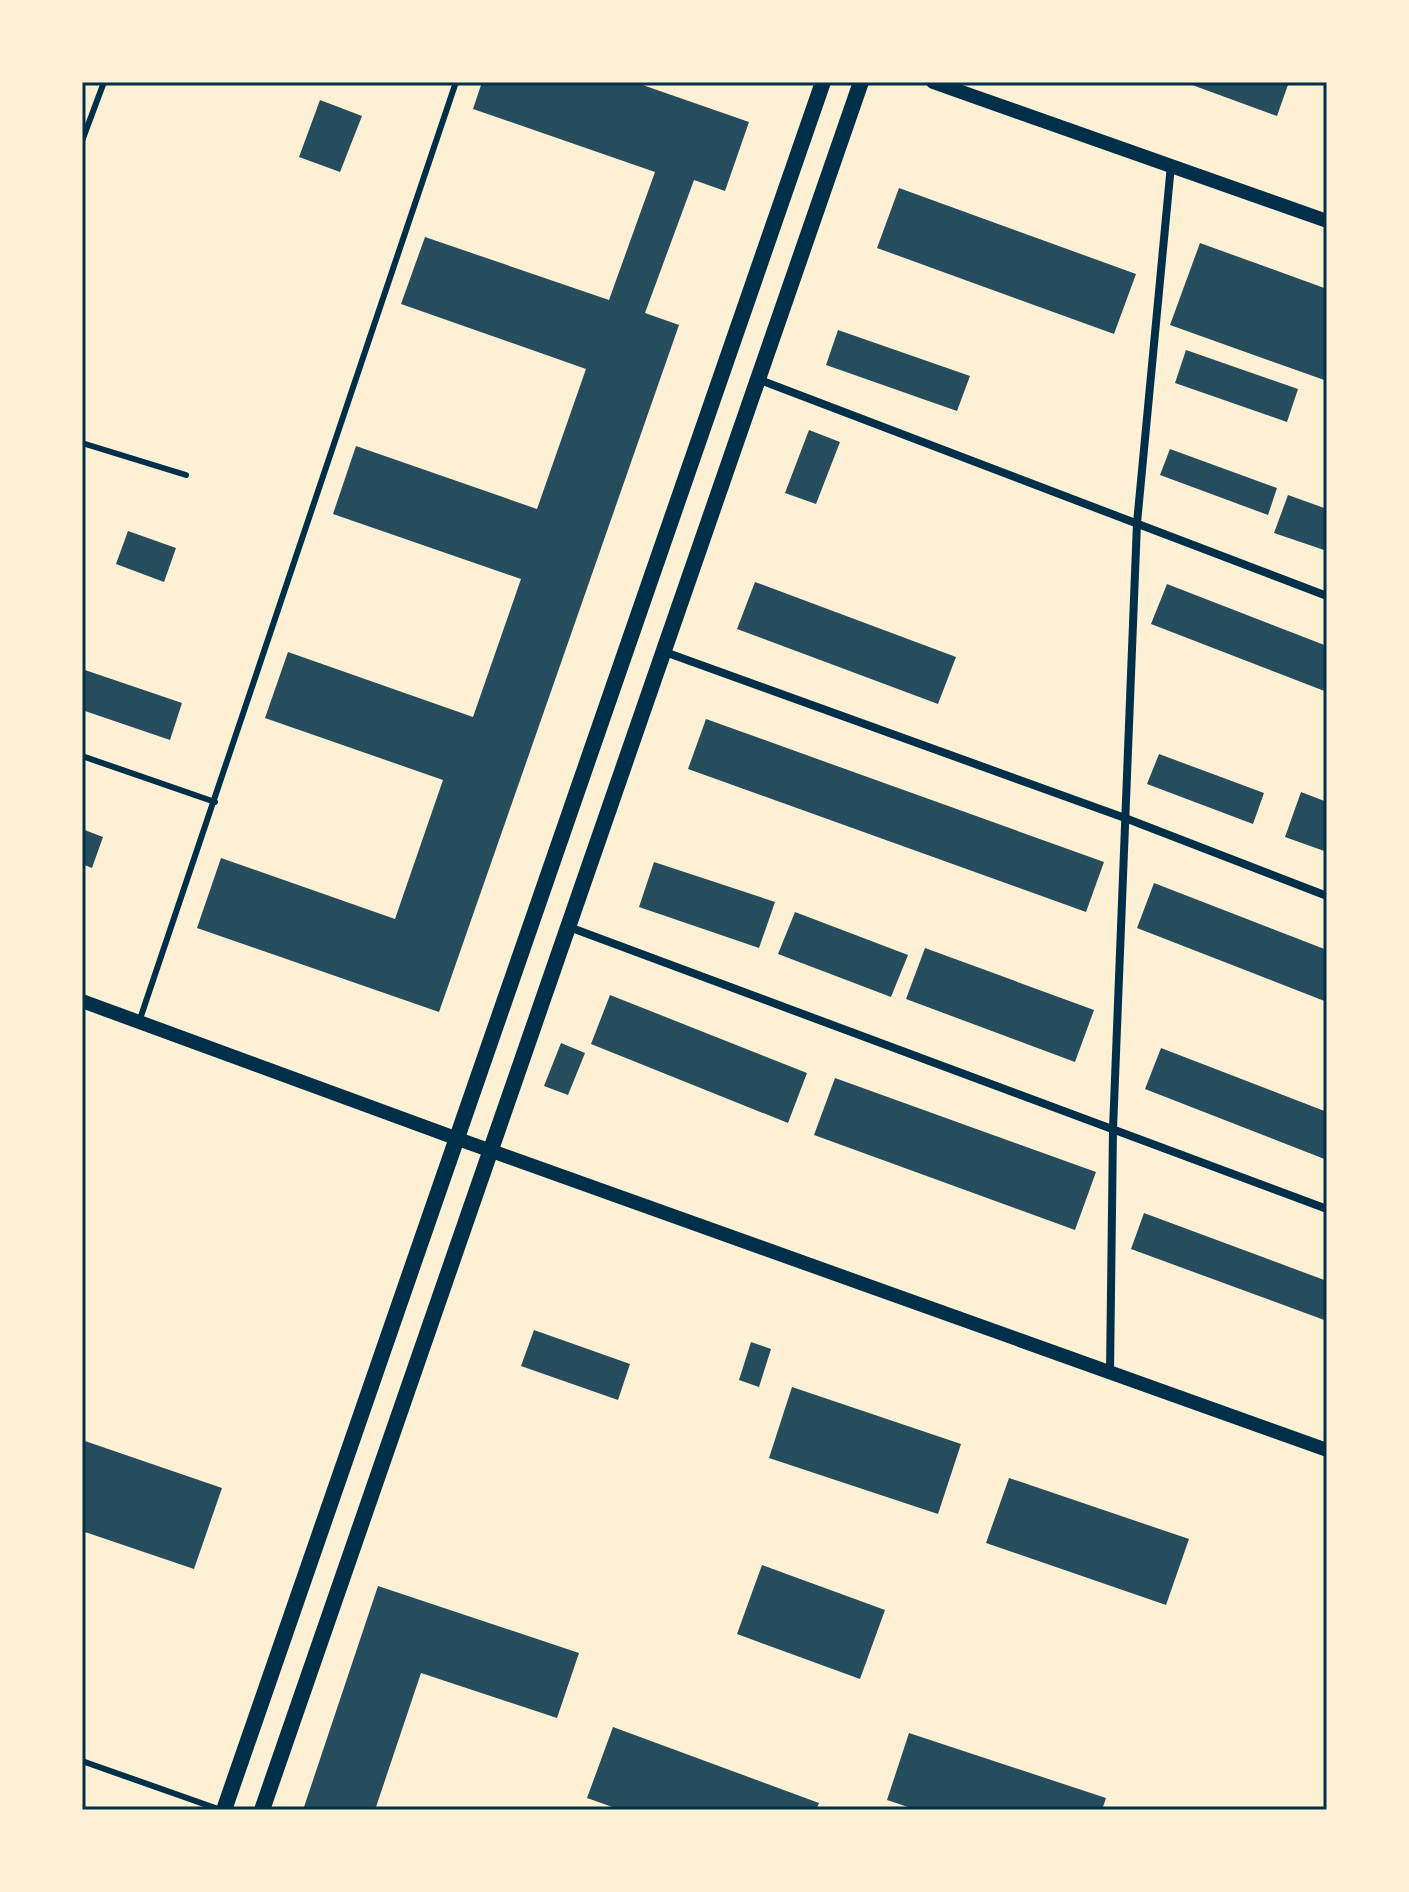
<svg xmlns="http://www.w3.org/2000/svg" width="1409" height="1892" viewBox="0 0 1409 1892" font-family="Overpass,sans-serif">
<rect width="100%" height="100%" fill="#fdf0d5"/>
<path fill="#264d5e" d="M482,82H634L749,122L725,191L694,180L645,313L679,325L439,1012L197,928L221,858L395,919L443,780L265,718L288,652L473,717L521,579L333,514L356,446L537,509L586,369L401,304L425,237L609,300L655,172L473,109Z
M1184,82H1289L1277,116Z
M320,100L362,116L340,172L299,157Z
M899,188L1136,274L1114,334L877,248Z
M1200,243L1327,289V381L1170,325Z
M838,330L970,376L957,411L826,365Z
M1186,350L1298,389L1287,422L1175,383Z
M809,430L840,442L816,504L785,493Z
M1170,449L1277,488L1268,515L1160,475Z
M1288,495L1327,509V551L1274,533Z
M128,531L176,548L164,582L116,564Z
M755,582L956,657L938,704L737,629Z
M1167,584L1327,646V692L1151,624Z
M82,669L182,703L170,740L82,710Z
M706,719L1104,862L1086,912L688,769Z
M1159,754L1264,793L1253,824L1147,784Z
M1301,792L1327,802V852L1285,837Z
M82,829L103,837L92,868L82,864Z
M654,862L775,902L759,948L639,907Z
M1154,883L1327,950V1002L1137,928Z
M795,912L908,955L891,997L778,954Z
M925,948L1094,1010L1075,1062L906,999Z
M610,995L807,1073L788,1123L591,1044Z
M561,1043L585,1053L568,1095L544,1086Z
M1161,1048L1327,1112V1160L1145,1089Z
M835,1078L1096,1172L1075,1230L814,1135Z
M1144,1213L1327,1281V1321L1131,1249Z
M534,1330L630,1364L618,1400L521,1366Z
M751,1342L771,1349L759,1387L739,1380Z
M792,1387L961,1444L938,1514L769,1458Z
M82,1440L222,1488L194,1569L82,1531Z
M1009,1478L1189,1539L1166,1605L986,1543Z
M762,1565L885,1610L860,1679L737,1634Z
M378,1586L579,1653L557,1718L421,1673L375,1810H303Z
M613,1727L819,1803L816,1810H621L587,1798Z
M909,1733L1106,1798L1102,1810H917L887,1800Z"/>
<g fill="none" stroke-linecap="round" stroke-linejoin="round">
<path stroke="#003049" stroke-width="6" d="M82,141L104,82
M82,443L186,475
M82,756L215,802
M139,1022L456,82
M82,1761L221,1810"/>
<path stroke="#003049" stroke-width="8" d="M760,380L1327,596
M665,652L1125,818L1327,896
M569,927L1327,1209
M1110,1373L1113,1129L1137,523L1171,165"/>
<path stroke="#003049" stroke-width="14" d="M933,82L1327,221
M82,1001L458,1139L1327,1450"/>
<path stroke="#003049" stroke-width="16" d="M224,1810L823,82
M262,1810L861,82"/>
</g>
<rect width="1409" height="1892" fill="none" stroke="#fdf0d5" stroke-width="168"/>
<rect x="84" y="84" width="1241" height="1724" fill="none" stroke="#003049" stroke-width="3"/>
</svg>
